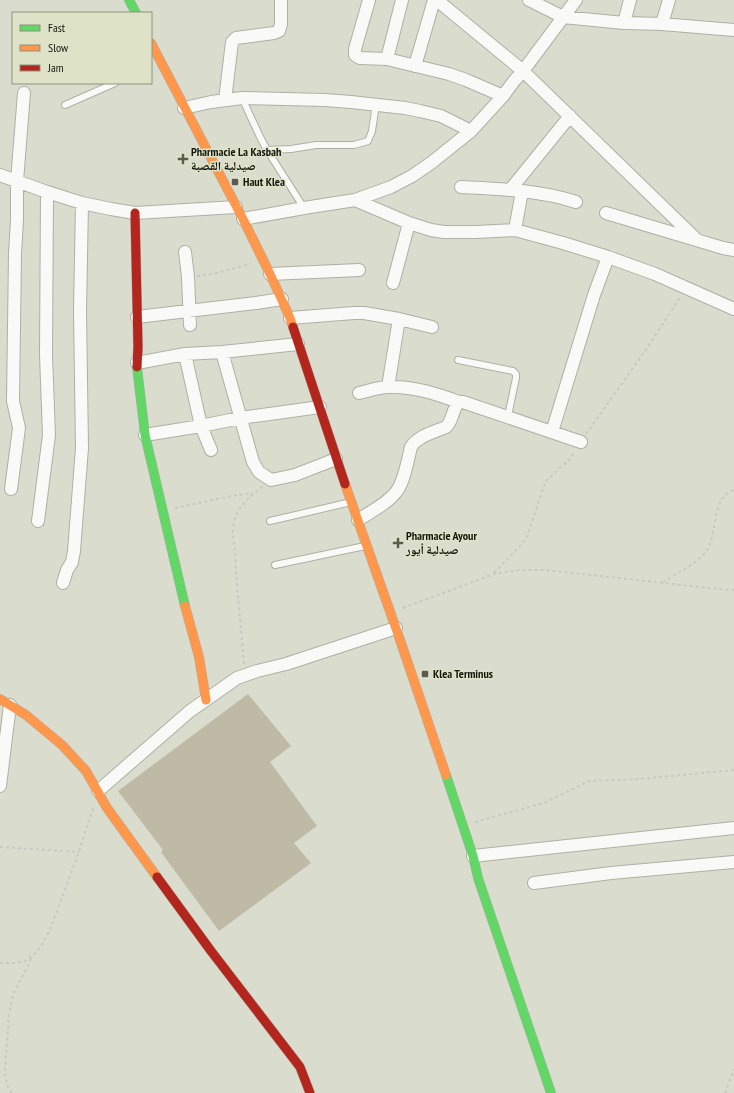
<svg xmlns="http://www.w3.org/2000/svg" width="734" height="1093" viewBox="0 0 734 1093" font-family="'PT Sans Narrow','Noto Naskh Arabic',sans-serif">
<rect width="100%" height="100%" fill="#daddce"/>
<path fill="#bebaa5" d="M248,694L291,746L270,762L317,826L294,843L311,863L219,931L161,852L163,850L118,791Z"/>
<g fill="none" stroke-linecap="round" stroke-linejoin="round">
<defs>
<path id="lane" d="M242,98L260,137L267,150L304,208
M65,105L115,83
M267,150L291,149L316,145H354L368,141L372,131L376,104
M458,360L513,371L516,374V378L508,416
M270,521L351,502
M275,565L365,546"/>
<path id="street" d="M369,0L355,49V55L360,58L387,59L449,74L466,80L503,96
M437,0L523,71L697,240
M529,0L563,17L624,23L662,24L669,0
M624,23L630,0
M662,24L734,30
M387,59L402,0
M415,66L434,0
M225,100L232,42L236,38L274,33L279,31L281,24V0
M184,108L211,102L242,98L325,100L351,102L405,108L420,111L441,116L471,131
M0,175L47,192L82,203L111,209L135,213L236,207
M461,187C500,189 539,190 576,202
M510,190L570,116
M355,200L409,223L431,230L444,232H476L515,230L563,243L608,257L655,274L734,309
M606,213L723,248L734,250
M243,219L304,208L355,200L391,187L412,176L431,163L471,131L503,96L514,81L523,71L576,0
M515,230L522,191
M185,252L188,277L190,325
M270,274L359,270
M393,283L409,223
M137,317L256,303L282,299
M290,318L354,313H364L399,319L432,327
M222,352L253,462L259,472L271,480L295,475L336,459
M185,354L201,426L211,450
M137,363L185,354L222,352L298,344
M388,387L399,319
M359,393C368,391 379,387 389,387C413,386 437,394 459,402
M552,432L594,295L608,257
M145,435L201,426L240,418L320,407
M11,489L19,428L13,401L15,254L17,219V181L24,93
M358,520C370,512 387,504 396,492C404,483 408,459 411,447C418,436 434,432 446,427C453,421 452,409 459,402H463L581,442
M38,521L49,435L46,355L47,192
M63,583L67,570L72,562L74,551L82,448L80,311L82,203
M0,786L10,705
M98,791L190,711L237,678L257,671L286,664L396,628
M473,856L734,828
M534,883L611,873L734,862"/>
<path id="fast" d="M129,0L136,13
M137,367L145,435L185,606
M446,775L473,856L478,878L551,1093"/>
<path id="slow" d="M151,43L243,219L270,274L290,318L293,327
M345,484L399,637L446,775
M185,606L199,657L206,700
M0,699L26,715L62,745L86,771L107,808L157,877"/>
<path id="jam" d="M135,213L138,347L137,367
M293,327L345,484
M157,877L211,951L300,1067L310,1093"/>
</defs>
<use href="#lane" stroke="#adb0a4" stroke-width="8"/>
<use href="#street" stroke="#adb0a4" stroke-width="14"/>
<use href="#fast" stroke="#adb0a4" stroke-width="10"/>
<use href="#slow" stroke="#adb0a4" stroke-width="10"/>
<use href="#jam" stroke="#adb0a4" stroke-width="10"/>
<path stroke="#c8c9c5" stroke-width="2" stroke-dasharray="3 3" stroke-linecap="butt" d="M197,276L212,274L251,264
M586,434L645,351L681,296
M175,508L232,496L253,493
M494,573L522,544L527,537L543,488L547,480L570,459L575,451
M663,582C676,574 697,563 706,552C718,535 711,496 734,490
M403,608L494,574L518,570H546L718,589L734,590
M244,664C241,627 237,591 235,554C234,543 231,529 235,518C240,504 252,495 263,486
M475,822L544,803L589,781L639,779L734,770
M0,847L79,852
M0,963H15L25,961L37,952L43,943L51,927L79,852L93,808
M12,1093L8,1087L6,1080L5,1070L9,1014L14,992L26,970L32,957
M725,1093L734,1069"/>
<use href="#lane" stroke="#f9faf8" stroke-width="6"/>
<use href="#street" stroke="#f9faf8" stroke-width="12"/>
<use href="#fast" stroke="#63d668" stroke-width="9"/>
<use href="#slow" stroke="#ff974d" stroke-width="9"/>
<use href="#jam" stroke="#b3261e" stroke-width="9"/>
</g>
<g fill="#5a5c51" stroke="#dee3c8" stroke-width="1.5">
<path d="M181 153h4v4h4v4h-4v4h-4v-4h-4v-4h4z"/>
<rect x="231" y="178" width="8" height="8" rx="2"/>
<path d="M396 537h4v4h4v4h-4v4h-4v-4h-4v-4h4z"/>
<rect x="421" y="670" width="8" height="8" rx="2"/>
</g>
<g text-anchor="middle" stroke-width="3" stroke-linejoin="round" paint-order="stroke">
<g font-size="12" font-weight="bold" fill="#15160d" stroke="#dee3c8" text-anchor="start">
<text x="191" y="156">Pharmacie La Kasbah<tspan x="191" dy="14">صيدلية القصبة</tspan></text>
<text x="243" y="186">Haut Klea</text>
<text x="406" y="540">Pharmacie Ayour<tspan x="406" dy="14">صيدلية أيور</tspan></text>
<text x="433" y="678">Klea Terminus</text>
</g>
</g>
<rect x="12" y="12" width="140" height="72" fill="#dee3c8" stroke="#8e917d"/>
<rect x="20" y="25" width="20" height="6" fill="#63d668" stroke="#8e917d"/>
<text x="48" y="32" font-size="12" fill="#15160d">Fast</text>
<rect x="20" y="45" width="20" height="6" fill="#ff974d" stroke="#8e917d"/>
<text x="48" y="52" font-size="12" fill="#15160d">Slow</text>
<rect x="20" y="65" width="20" height="6" fill="#b3261e" stroke="#8e917d"/>
<text x="48" y="72" font-size="12" fill="#15160d">Jam</text>
</svg>
